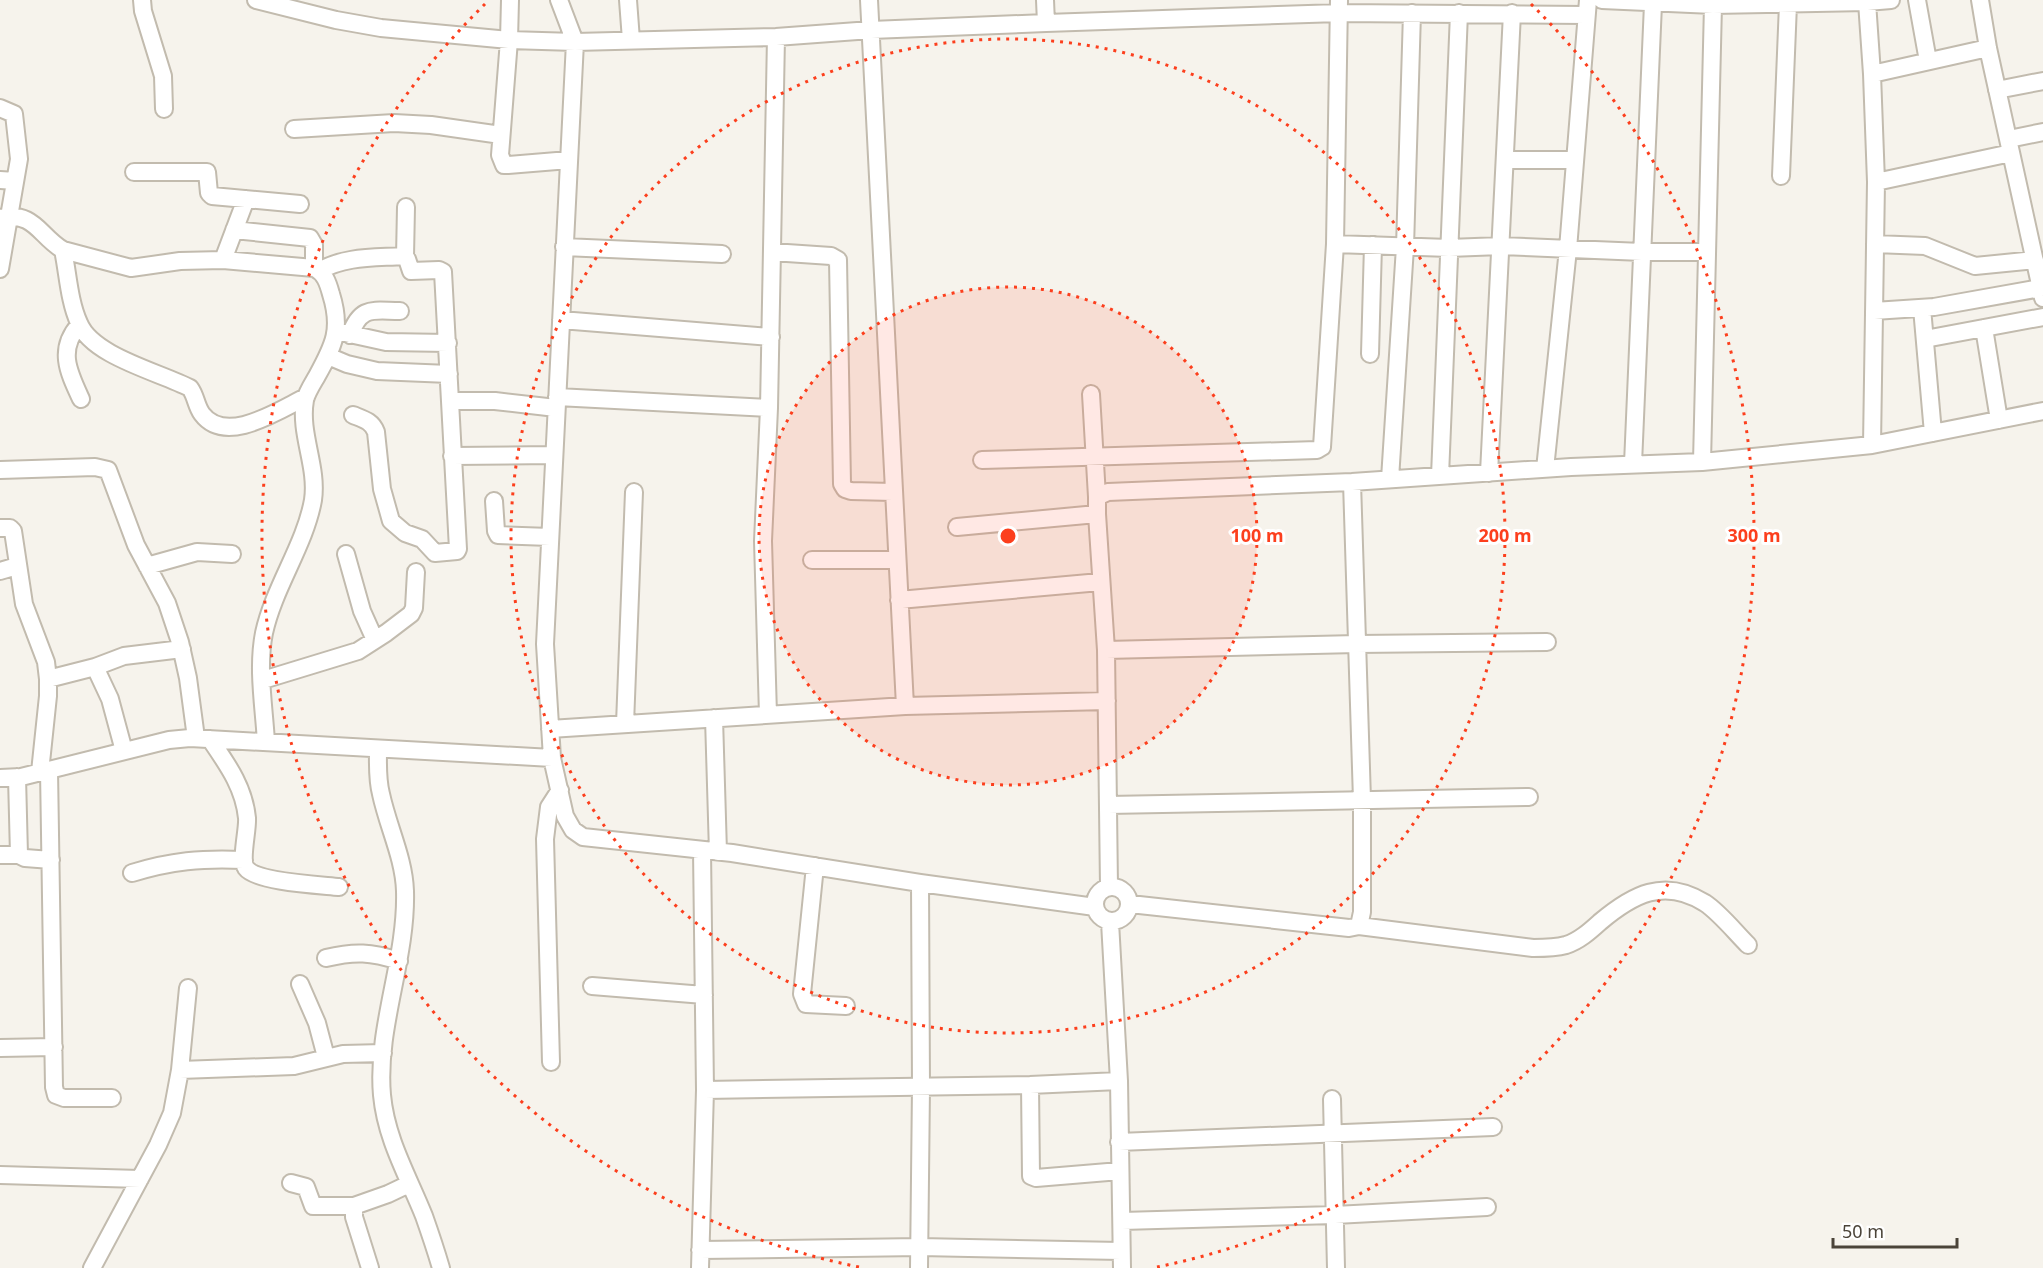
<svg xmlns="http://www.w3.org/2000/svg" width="2043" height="1268" viewBox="0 0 2043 1268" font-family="'Noto Sans',sans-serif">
<rect width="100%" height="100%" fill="#f6f3ec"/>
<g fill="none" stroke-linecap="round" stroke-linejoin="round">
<defs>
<path id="minor" d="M142,0L143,11L163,76L164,109
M256,0L336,20L381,28L509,40L575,42L776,37L871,30L1046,23L1339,13L1586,15
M510,0L509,40L500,155L504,165H508L569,160
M559,0L575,42L545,644L552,758L565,816L573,830L583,837L732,853L920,883L1095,907
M628,0L631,40
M869,0L905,706
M1045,0L1046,23
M1602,0L1713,5L1867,2L1891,0
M1917,0L1928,61
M1980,0L1988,48L2043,298
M1867,2L1872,74L1876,182L1872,445
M1872,74L1988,48
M1997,90L2043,81
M0,108L14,114L19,159L0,269
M294,129L394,123L431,125L501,135
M2009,139L2043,132
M1505,160H1575
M134,172H207L209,193L212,196L300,204
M1781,176L1788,4
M0,180L15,181
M1876,182L2011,153
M0,218C35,211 39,236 63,250L131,268L180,261L223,260L314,268C325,273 328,283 331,294C342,329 334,345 317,376C313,383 307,392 305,400C299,434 318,466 313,500C305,545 274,587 264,633C257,668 264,707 266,742
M234,230L310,238L314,245V268
M1335,244L1449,248L1501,246L1642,252H1707
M1875,244L1925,246L1975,266L2035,260
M564,247L722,254
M63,250C68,274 69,301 79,323C92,356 159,372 190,388C196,396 196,406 202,414C226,446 279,410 306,397
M772,252L831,256L838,260L842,484L845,489L851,491L893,492
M405,257L406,207
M223,260L246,199
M319,271C345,256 374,258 403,256L407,259L411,271L439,270L443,272L458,549L457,551L435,553L422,539L405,533L391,521L382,489L376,432C372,421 363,419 353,415
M1922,308L1933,433
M1874,311L1934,307L2041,288
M561,320L771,337
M79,325C57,350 69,373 81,399
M1984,328L1999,420
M336,331L386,342L448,343
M350,335C361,305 373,311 400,311
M1925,339L2043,317
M1370,354L1373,245
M328,356L347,364L377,371L449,374
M1091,394L1097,497
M557,397L769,408
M450,401H495L556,408
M452,456L554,455
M982,460L1317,450L1322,447L1335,244L1339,0
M1702,462L1713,5
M1633,464L1653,4
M1545,469L1568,249L1588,0
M0,470L95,467L108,470L136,545L167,603L180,642L188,678L196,738
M1489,473L1512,13
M1440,476L1459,13
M1390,479L1405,247L1412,13
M494,501L496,531L498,535L550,537
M957,527L1097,514
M0,528H10L13,531L24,604L46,662L48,679V696L40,772
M346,554L362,611L375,640
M812,560H897
M147,566L197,552L232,554
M0,571L17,566
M899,600L1100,582
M1106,650L1357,644L1547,642
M95,667L110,699L124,751
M48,679L95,667L124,656L182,649
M263,680L358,651L386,633L411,614L414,608L416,572
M768,715L763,541L769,408L776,37
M714,718L718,852
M625,724L634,492
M550,729L905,706L1107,701
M210,739C227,764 244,787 247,818C248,830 240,859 246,868C256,882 321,885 339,887
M378,749C378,764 377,779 381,794C388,827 404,858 405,891C407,960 376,1027 382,1095C386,1139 408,1176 424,1216C430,1233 436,1251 441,1268
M49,770L54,1087L56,1095L64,1098H112
M17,777L19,855L25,858L51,860
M0,778L21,777L169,740L190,738L552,758
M1108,805L1529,797
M0,855H19
M815,866L802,994L806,1004L846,1006
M132,873C171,861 202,858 244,860
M1095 904a17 17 0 1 1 34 0a17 17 0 1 1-34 0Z
M1109,887L1106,650L1097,514V497L1108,492L1352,482L1571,467L1702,462L1872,445L2043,411
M1130,904L1349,928L1359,926L1362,912V800L1352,482
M1110,922L1119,1081L1122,1268
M1359,926L1533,948C1544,948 1555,948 1566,945C1579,941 1590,931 1600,922C1632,895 1664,877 1705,903C1720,913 1735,932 1748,945
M326,958C355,951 371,952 399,961
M300,984L317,1023L326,1057
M592,986L704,995
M0,1048L54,1047
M551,1062L545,839L549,807L560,790
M180,1070L294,1066L343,1054L383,1053
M1030,1085L1031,1176L1036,1178L1120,1171
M705,1090L1030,1085L1119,1081
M1332,1099L1336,1268
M1119,1142L1493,1127
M0,1175L140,1179
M291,1183L306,1187L313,1206H354
M1122,1221L1335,1215L1487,1207
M700,1250L920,1247L1121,1251
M92,1268L158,1145L172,1113L180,1070L188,988
M370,1268L354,1217V1206L388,1194L409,1184
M700,1268L705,1090L702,850
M919,1268L921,1087L920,883"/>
</defs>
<use href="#minor" stroke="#c2bbae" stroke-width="20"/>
<use href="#minor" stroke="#fff" stroke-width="16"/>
</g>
<circle cx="1008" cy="536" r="249" fill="#fc3f1d" fill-opacity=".12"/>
<g fill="none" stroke="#fc3f1d" stroke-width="3" stroke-dasharray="3 6">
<circle cx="1008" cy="536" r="249"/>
<circle cx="1008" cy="536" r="497"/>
<path d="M859 1267A746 746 0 0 1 485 4M1531 4A746 746 0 0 1 1157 1267"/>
</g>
<circle cx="1008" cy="536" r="9" fill="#fc3f1d" stroke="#fff" stroke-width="3"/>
<g font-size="18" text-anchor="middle" font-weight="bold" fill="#fc3f1d" stroke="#fff" stroke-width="6" stroke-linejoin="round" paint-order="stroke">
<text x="1257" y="542">100 m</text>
<text x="1505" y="542">200 m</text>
<text x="1754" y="542">300 m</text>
</g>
<path d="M1833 1238v9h124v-9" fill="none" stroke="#4b4439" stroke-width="3"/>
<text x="1842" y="1238" font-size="18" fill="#4b4439" stroke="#ffffff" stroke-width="4.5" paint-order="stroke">50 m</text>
</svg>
